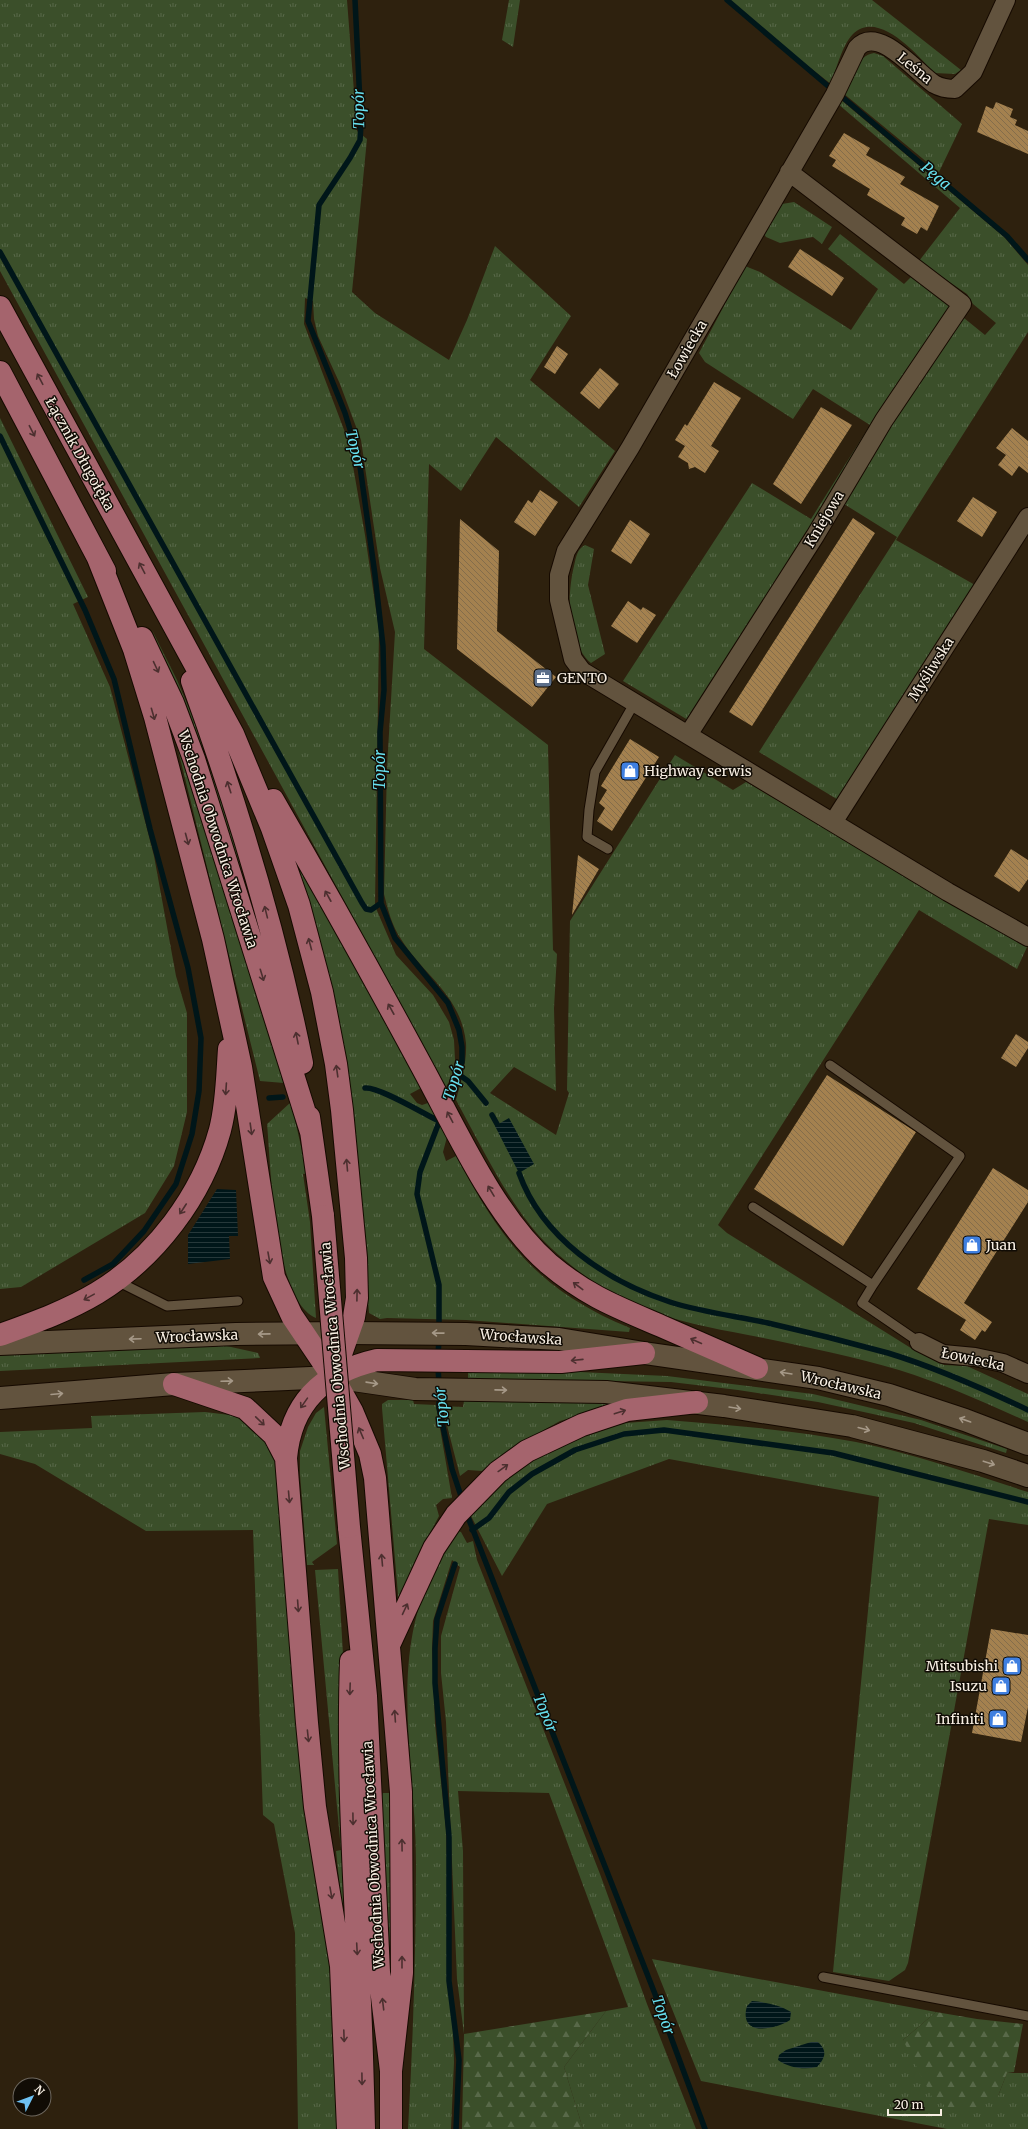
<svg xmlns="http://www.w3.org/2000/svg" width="1028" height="2129" viewBox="0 0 1028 2129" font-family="Merriweather,serif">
<defs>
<pattern id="grass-tufts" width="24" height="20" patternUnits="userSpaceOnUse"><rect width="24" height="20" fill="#3b4f2a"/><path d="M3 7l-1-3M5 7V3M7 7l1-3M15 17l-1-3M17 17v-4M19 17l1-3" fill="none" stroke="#586949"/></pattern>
<pattern id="forest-firs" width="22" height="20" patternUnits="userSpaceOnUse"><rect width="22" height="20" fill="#3b4f2a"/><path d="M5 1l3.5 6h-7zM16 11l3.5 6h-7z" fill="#586949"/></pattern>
<pattern id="water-rules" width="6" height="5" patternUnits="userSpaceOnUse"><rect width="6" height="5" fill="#001619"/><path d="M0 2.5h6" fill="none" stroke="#26383a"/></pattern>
<pattern id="building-back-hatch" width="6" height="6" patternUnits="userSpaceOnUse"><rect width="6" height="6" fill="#a4814f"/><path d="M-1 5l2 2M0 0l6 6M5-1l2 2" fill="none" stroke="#846d4b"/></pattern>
</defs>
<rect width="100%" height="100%" fill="#2e210e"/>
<path fill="url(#grass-tufts)" d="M0,0H347L357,131L367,139L352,292L375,313L449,360L467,320L495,246L571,316L530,380L615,451L579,507L496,437L461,491L429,464L424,649L548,745L553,950L557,954L554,1008L556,1091L514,1067L490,1093L556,1135L569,1093L567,1090L570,921L675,755L733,790L746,782L1027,947L1017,969L919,910L718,1225L727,1233L914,1350L944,1365L967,1366L1028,1394V1422C986,1403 944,1384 899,1370C850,1356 798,1345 748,1335C711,1328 675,1321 640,1307C608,1294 577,1272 551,1248C512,1212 482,1147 456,1100C461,1082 467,1062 466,1043C461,995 424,976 401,939C392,926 388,910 384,894L387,767L395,632L380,568L361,440L340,384L318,336L314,319L313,301L305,298L304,324L349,443L365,535L379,630L375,906L396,955L433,995L449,1022L454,1040L455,1060L451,1078L446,1087L0,271Z
M509,0H520L513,47L502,40Z
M730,0H872L961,70L955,74L934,73C918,55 878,9 853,34C842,45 836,70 831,84L781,45Z
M874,53L883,56L962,124L939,172L843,93C850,79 857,55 874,53Z
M841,100L1004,237L1028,265V332L896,540L975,585L840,801L759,752L897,537L844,504L814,554L708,719L688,720L623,681L752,483L811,519L870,425L813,389L793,419L705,362L699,353L745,266L760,272L851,330L878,289L828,249L840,234L904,284L912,276L985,335L996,323L973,304L967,294L919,261L960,208L838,104Z
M794,202L832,227L822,244L813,237L780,243L766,237L764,234L782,204Z
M0,418L88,597L73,604L110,687L154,856L176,976L187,1013V1112L174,1166L145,1213L21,1287L0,1289Z
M585,545L594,549L588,585L605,654L591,663C566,641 567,595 574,566C576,557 577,549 585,545Z
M152,630L177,680L203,741L228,813L296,1056L205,769Z
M177,735L261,993L284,1083L260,1081L175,738Z
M295,860H298L421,1088L410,1094L417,1103L422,1105L428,1103L447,1137L443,1152L446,1161L456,1156C502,1242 538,1290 630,1328L629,1332L466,1320L387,1318L380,1319L369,1313L363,1238Z
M291,1102L307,1173L303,1174L310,1222L316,1318C273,1300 271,1166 267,1124Z
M222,1345L258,1353L260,1358L0,1371V1355Z
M468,1372H580L667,1376L813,1394L921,1420L1007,1449L1006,1453L914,1423L818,1402L738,1390L671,1382L468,1379Z
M388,1400H413L414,1404L436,1405L452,1498L443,1499L436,1505L439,1516L412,1567L402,1603L399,1606L382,1408V1404Z
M464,1401L608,1402L619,1404L560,1421L515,1446L482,1471L468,1470L460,1476L442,1406L463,1407Z
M324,1407L337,1544L312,1562L314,1565H307L300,1474V1451L308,1427L316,1413Z
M205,1412L230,1415L247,1422L272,1445L278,1471L336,2002L342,2129H298L295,1933L274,1824L263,1815L253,1530L146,1531L35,1464L0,1454V1432L92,1428L91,1416Z
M667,1420C730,1425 794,1430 856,1442C915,1454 971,1474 1028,1492V1525L989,1519L908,1963L905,1970L889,1981L833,1972L879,1497L669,1459L547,1504L502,1576L471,1516L504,1479L540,1453L583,1433L625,1423Z
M458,1531L461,1532L467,1543L473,1541L477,1560L600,1874L647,2004L696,2129H583L564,2067L606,2011L628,2007L549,1793L458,1791L463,1851L464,2034L457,1979L446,1722L441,1673V1636L460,1567L452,1560L433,1621L432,1650L435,1724L446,1830L454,2062L451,2129H408C413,2040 416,1952 416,1863C416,1763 387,1660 435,1567C442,1554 447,1541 458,1531Z
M338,1569L343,1654L342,1761L349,1977L336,1851L341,1850L315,1570Z
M383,1793H389L392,1860L391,1975L389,1976L378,1805Z
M652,1959L936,2012L903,2040L998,2096L1007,2073H1028V2129H947L701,2081Z"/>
<path fill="url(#forest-firs)" d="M606,2011L564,2067L583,2129H462L464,2034Z
M936,2012L977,2019L1023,2024L1014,2072L1007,2073L998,2096L977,2107L954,2110L933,2099L903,2040Z"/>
<path fill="url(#water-rules)" d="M509,1118L534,1164L519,1173L495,1126Z
M217,1189L236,1190L238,1236H229L230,1259L188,1264V1235Z
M752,2001C765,2002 780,2005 791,2012L790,2020C775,2030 738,2037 747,2006Z
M811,2042H818C828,2051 825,2058 817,2067C804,2070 789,2068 778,2060L779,2055L786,2050Z"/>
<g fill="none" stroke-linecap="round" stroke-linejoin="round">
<path stroke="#001619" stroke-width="5.5" d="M355,0L361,124L360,140L350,158L319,205L308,321L345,413L359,459L375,575L383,646L384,690L380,732L381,903L395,938L448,1003L459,1030L462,1047V1062L454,1090L448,1103
M727,0L828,86
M841,96L1007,236L1028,260
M0,252L362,903L366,909L371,910L381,903
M0,436L85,610L114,679L150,829L188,968L201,1038L199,1091L192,1134L176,1184L144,1231L113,1264L84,1280
M458,1074L468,1081L486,1103
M365,1088C378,1086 424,1114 439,1121
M269,1098L283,1097
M492,1115L497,1124
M519,1173C542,1238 606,1281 670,1302C701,1312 735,1316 768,1323C808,1332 848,1342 888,1353C937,1368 982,1388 1028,1410
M439,1329V1285L417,1194L420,1172L441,1117
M438,1357L439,1338
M438,1366L439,1385
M439,1394V1408L452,1469L463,1502
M466,1512L655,1994L705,2129
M472,1530L489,1518L509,1492L532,1474L575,1450L624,1434L664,1430L833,1453L1028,1502
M455,1564L437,1619L435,1648V1683L449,1836V1981L459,2060L456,2129"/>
</g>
<path fill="url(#building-back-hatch)" d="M996,102L1013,109L1010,117L1017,120L1015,125L1028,131V154L977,132L986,106L993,109Z
M844,133L870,148L866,155L905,177L900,184L939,206L927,231L921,227L917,234L901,225L905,218L867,195L870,189L832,166L836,160L829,156Z
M800,249L844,278L832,296L788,267Z
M557,346L568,354L555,374L544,367Z
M600,368L619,384L599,409L580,393Z
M714,382L741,398L711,446L719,451L705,473L695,467L689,469L688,463L678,457L685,446L675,440L685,424L687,426Z
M821,407L852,425L801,504L773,484Z
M1012,428L1028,441V473L1019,466L1012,476L998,465L1006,455L996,448Z
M540,490L558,502L535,536L514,522L528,500L532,503Z
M973,497L997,512L982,537L957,521Z
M853,518L875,533L752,726L729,712Z
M460,519L499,551L497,631L556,677L532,707L457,649Z
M630,520L650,534L631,564L611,551Z
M628,601L641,610L643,607L656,615L637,643L611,626Z
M630,739L659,757L612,831L597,821L605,808L599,803L607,790L601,786Z
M1011,849L1028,860V879L1019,892L994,876Z
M578,855L599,869L572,915Z
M1016,1034L1028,1042V1048L1016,1067L1001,1058Z
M827,1075L916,1132L843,1246L754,1189Z
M993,1168L1028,1190V1202L964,1303L992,1322L985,1332L982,1330L975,1340L960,1330L966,1320L917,1289Z
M991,1629L1028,1635V1707L1021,1742L972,1733Z"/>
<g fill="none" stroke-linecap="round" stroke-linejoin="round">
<defs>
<path id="lane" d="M608,849L587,837L589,810L595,772L635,702
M830,1065L960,1156L873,1285
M753,1207L873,1285L862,1303L919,1342
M117,1281L167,1306L238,1301
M823,1977L1028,2016"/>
<path id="street" d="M1006,0L973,72L955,89C948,89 941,88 934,84C916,72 878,24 857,48L835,94L630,448L566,551L559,575V600L573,659L582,671L948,892L1028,937
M688,735L815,536L884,420L962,304L789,172
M834,821L1028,517
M919,1342L943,1354L975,1357L1003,1363L1028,1374"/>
<path id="secondary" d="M0,1344L236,1334L348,1333L466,1334L559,1339L644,1353L818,1378L889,1395L965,1420L1028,1444
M0,1398L174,1384L333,1377L415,1389L606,1392L724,1406L852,1426L983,1461L1028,1476"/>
<path id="primary" d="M0,307L233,734L272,828L299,905L322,992L336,1064L342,1110L356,1258L357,1298L354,1317L335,1371
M0,372L105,571
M98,558L134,649L155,717L213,939L241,1067L274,1277L292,1316L333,1377L352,1411L370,1454L375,1478L401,1792L402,1973L391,2071
M142,638L173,703L194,759L311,1132
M192,681C237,805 276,933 302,1063
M273,800C324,888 373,976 421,1065C456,1129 494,1216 549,1264C587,1296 617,1307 661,1326C693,1340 725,1354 757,1368
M309,1117L323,1216
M0,1335C33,1323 67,1311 97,1293C155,1258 202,1196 220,1130C227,1103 227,1076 229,1049
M174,1384L245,1408L274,1435L286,1458
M349,1527L366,1696L379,1972L391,2071V2129
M390,1643L434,1548L456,1515L498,1472L527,1451L582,1425L627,1410L697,1402
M351,1661C347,1776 355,1890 360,2004C362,2046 363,2088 364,2129
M348,2129L341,1966L315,1807L307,1723L286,1458C291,1402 324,1372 377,1360L561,1362L644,1353"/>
</defs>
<use href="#lane" stroke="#160a00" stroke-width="11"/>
<use href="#street" stroke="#160a00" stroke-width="20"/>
<use href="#secondary" stroke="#160a00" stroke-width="24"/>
<use href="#primary" stroke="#160a00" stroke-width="24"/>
<use href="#lane" stroke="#62533e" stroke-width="9"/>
<use href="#street" stroke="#62533e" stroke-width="18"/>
<use href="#secondary" stroke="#62533e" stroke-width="22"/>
<use href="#primary" stroke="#a5646d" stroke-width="22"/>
<defs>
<path id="primary-bridge" d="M323,1216L349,1527"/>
</defs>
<use href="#primary-bridge" stroke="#160a00" stroke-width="24" stroke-linecap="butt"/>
<use href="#primary-bridge" stroke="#a5646d" stroke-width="22"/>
</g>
<defs><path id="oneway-shaft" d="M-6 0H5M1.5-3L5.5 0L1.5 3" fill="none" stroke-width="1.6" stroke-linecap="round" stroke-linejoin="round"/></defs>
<g stroke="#4c2f2f">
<use href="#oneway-shaft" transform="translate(40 379) rotate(-118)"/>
<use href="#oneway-shaft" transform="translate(32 431) rotate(63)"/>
<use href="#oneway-shaft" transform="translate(142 568) rotate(-118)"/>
<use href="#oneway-shaft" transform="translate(156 667) rotate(65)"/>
<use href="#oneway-shaft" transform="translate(153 714) rotate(74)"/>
<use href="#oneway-shaft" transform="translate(229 787) rotate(-108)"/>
<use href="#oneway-shaft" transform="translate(187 839) rotate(75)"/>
<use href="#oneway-shaft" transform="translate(328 896) rotate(-119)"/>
<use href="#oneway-shaft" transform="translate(266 912) rotate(-104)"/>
<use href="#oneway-shaft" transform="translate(310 944) rotate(-105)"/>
<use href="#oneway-shaft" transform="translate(262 975) rotate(73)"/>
<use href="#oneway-shaft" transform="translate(391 1009) rotate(-119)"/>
<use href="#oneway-shaft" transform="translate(297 1038) rotate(-101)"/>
<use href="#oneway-shaft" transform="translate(337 1071) rotate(-98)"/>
<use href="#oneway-shaft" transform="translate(226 1089) rotate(94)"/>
<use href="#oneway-shaft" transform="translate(450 1117) rotate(-118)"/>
<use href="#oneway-shaft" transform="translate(251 1129) rotate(82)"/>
<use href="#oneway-shaft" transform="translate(347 1165) rotate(-95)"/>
<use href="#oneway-shaft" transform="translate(491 1191) rotate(-121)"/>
<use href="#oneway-shaft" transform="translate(183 1209) rotate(123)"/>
<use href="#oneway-shaft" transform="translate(269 1258) rotate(80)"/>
<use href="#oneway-shaft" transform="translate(578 1286) rotate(-143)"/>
<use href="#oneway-shaft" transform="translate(357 1295) rotate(-89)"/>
<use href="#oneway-shaft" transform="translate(89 1297) rotate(151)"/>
<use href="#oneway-shaft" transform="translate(696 1341) rotate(-156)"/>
<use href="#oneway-shaft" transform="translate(577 1360) rotate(174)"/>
<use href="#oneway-shaft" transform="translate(304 1403) rotate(125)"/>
<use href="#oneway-shaft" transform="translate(620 1412) rotate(-18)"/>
<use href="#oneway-shaft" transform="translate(260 1421) rotate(44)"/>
<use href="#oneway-shaft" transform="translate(361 1433) rotate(-113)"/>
<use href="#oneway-shaft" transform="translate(503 1468) rotate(-36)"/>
<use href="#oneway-shaft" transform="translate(289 1497) rotate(85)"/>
<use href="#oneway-shaft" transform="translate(382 1560) rotate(-95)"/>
<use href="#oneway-shaft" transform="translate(298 1606) rotate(86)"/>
<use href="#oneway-shaft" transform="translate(405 1609) rotate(-65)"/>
<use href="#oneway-shaft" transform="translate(350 1689) rotate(92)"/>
<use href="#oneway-shaft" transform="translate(395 1716) rotate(-94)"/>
<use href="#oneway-shaft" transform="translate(308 1736) rotate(84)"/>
<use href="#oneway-shaft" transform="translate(353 1819) rotate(89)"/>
<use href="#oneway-shaft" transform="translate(402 1845) rotate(-91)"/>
<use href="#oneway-shaft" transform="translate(331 1893) rotate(80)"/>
<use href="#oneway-shaft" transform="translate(357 1949) rotate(87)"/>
<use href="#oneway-shaft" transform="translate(402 1962) rotate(-90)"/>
<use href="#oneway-shaft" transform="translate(383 2004) rotate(-97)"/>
<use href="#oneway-shaft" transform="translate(344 2036) rotate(88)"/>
<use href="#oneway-shaft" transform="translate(362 2079) rotate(89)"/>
</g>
<g stroke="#a69988">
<use href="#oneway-shaft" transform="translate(438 1333) rotate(-179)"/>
<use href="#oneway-shaft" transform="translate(264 1334) rotate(179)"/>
<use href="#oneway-shaft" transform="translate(135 1339) rotate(178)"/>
<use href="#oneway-shaft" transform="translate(786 1373) rotate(-171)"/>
<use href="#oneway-shaft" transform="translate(227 1381) rotate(-2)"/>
<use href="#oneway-shaft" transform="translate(372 1383) rotate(8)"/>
<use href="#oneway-shaft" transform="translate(501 1390) rotate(1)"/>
<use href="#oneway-shaft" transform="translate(57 1394) rotate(-5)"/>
<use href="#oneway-shaft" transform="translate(735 1408) rotate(9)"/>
<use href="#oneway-shaft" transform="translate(965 1420) rotate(-161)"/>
<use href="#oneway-shaft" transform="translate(864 1429) rotate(15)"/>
<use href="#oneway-shaft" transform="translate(989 1463) rotate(18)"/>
</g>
<defs>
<symbol id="office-square" viewBox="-11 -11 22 22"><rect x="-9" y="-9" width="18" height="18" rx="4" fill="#5c6f8a" stroke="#110c05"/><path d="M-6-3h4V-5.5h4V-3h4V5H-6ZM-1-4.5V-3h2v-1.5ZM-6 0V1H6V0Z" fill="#fff"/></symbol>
<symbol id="shop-square" viewBox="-11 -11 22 22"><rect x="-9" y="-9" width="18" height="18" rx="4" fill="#3f7fe0" stroke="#110c05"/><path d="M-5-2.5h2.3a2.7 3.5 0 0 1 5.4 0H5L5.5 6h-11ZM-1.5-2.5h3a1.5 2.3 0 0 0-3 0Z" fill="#fff"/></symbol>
</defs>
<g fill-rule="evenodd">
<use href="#office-square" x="532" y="667" width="22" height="22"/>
<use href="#shop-square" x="619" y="760" width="22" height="22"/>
<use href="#shop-square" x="961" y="1234" width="22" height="22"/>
<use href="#shop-square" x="1001" y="1655" width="22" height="22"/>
<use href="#shop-square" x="990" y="1675" width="22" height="22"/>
<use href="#shop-square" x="987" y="1708" width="22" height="22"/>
</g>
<g text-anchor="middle" stroke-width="3" stroke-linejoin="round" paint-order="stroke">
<g font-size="14" fill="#f8efe3" stroke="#110c05">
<text transform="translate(915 68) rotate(39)" y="5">Leśna</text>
<text transform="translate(687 349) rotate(-60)" y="5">Łowiecka</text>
<text transform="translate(80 454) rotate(61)" y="5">Łącznik Długołęka</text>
<text transform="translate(824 519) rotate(-59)" y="5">Kniejowa</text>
<text transform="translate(931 669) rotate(-58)" y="5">Myśliwska</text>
<text transform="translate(218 839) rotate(72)" y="5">Wschodnia Obwodnica Wrocławia</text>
<text transform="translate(197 1336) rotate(-2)" y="5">Wrocławska</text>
<text transform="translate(521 1337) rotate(4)" y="5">Wrocławska</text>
<text transform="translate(335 1356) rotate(-95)" y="5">Wschodnia Obwodnica Wrocławia</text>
<text transform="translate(973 1359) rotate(12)" y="5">Łowiecka</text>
<text transform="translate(841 1385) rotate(13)" y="5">Wrocławska</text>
<text transform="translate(373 1855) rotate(-93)" y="5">Wschodnia Obwodnica Wrocławia</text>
</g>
<g font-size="14" fill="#f8efe3" stroke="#110c05" text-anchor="start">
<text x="557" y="683">GENTO</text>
<text x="644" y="776">Highway serwis</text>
<text x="986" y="1250">Juan</text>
<text x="998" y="1671" text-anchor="end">Mitsubishi</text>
<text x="987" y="1691" text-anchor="end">Isuzu</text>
<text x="984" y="1724" text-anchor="end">Infiniti</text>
</g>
<g font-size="15" font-style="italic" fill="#67e0ef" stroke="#110c05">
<text transform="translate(359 109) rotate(-91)" y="5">Topór</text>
<text transform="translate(936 176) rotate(40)" y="5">Pęga</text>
<text transform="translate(355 449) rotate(76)" y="5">Topór</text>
<text transform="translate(380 770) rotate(-90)" y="5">Topór</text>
<text transform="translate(454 1081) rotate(-73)" y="5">Topór</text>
<text transform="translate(442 1407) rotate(-96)" y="5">Topór</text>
<text transform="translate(545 1713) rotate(68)" y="5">Topór</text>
<text transform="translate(663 2015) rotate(70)" y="5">Topór</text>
</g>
</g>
<g transform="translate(32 2097) rotate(48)"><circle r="19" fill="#110c05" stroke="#6d675e"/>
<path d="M0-3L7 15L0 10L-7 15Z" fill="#6ec2f4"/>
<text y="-6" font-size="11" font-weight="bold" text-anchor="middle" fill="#f8efe3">N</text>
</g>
<path d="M888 2109v6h53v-6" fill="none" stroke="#f8efe3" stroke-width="2"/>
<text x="894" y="2109" font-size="12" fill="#f8efe3" stroke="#110c05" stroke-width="3" paint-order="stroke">20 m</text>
</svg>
